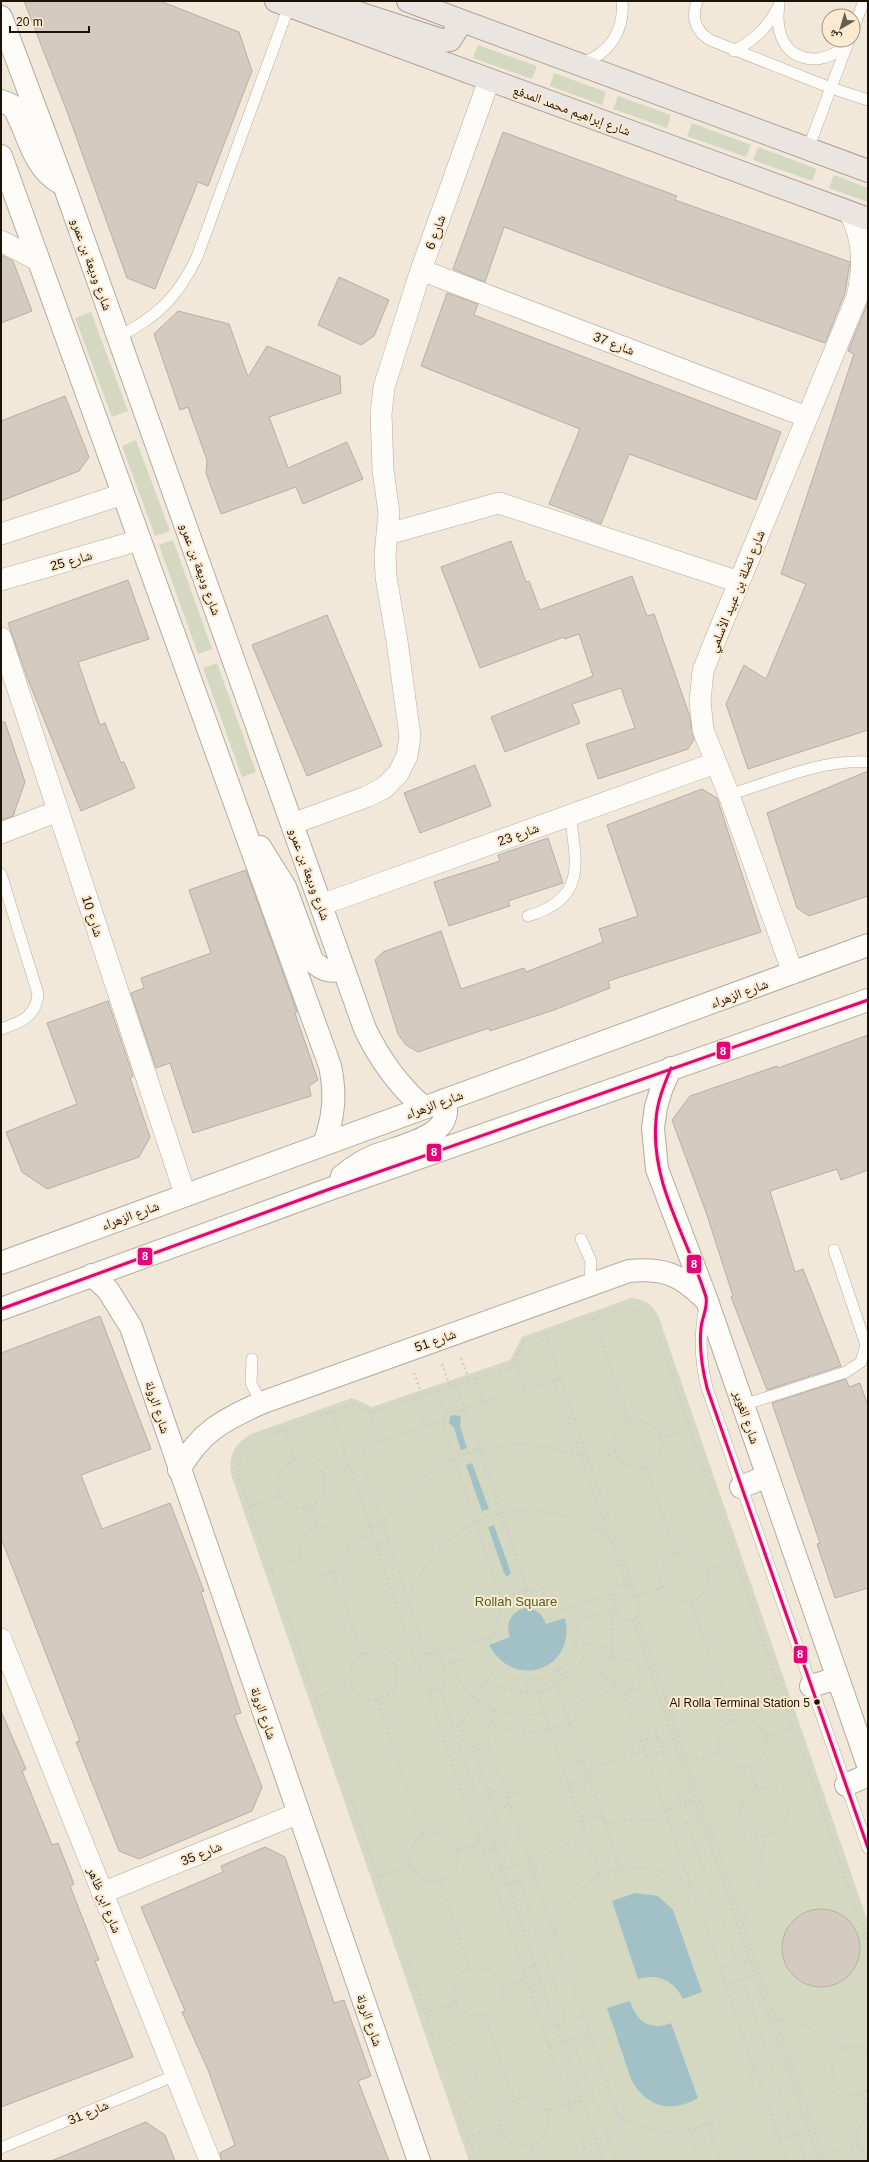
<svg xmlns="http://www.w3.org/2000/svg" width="869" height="2162" viewBox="0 0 869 2162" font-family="Arial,'Noto Naskh Arabic',sans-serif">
<rect width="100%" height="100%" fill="#f1e8da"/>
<path fill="#d4d8c0" d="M478,45L537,66L532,79L473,58Z
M554,73L606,92L602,105L550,86Z
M618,96L671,115L667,128L613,109Z
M692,123L751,145L746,157L687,136Z
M758,147L817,169L812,181L753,160Z
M834,175L868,188V202L829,188Z
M91,312L128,411L112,417L75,318Z
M136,440L170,531L155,536L122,446Z
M173,540L212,649L198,654L159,545Z
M217,663L256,772L242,777L203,668Z
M631,1298C644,1299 652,1304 658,1315L868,1922V2161H469L232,1477C227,1458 234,1444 251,1434L352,1398L372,1407L510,1360L522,1337Z"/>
<path fill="#a2c1c6" d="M453,1415L460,1416L461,1419L460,1426L467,1448L461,1450L454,1428L449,1423L450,1417Z
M472,1463L489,1509L482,1511L466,1465Z
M494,1525L511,1573L507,1577L504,1573L488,1527Z
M524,1608C536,1609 542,1613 546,1624L565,1618C577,1669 514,1692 489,1645L510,1637C505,1623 511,1613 524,1608Z
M635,1893L658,1896L673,1910L702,1992L683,1999C674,1980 658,1973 638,1979L612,1901Z
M630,2001C636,2022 651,2031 671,2023L698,2098C670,2114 646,2107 631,2079L607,2008Z"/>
<path fill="#d3cbc0" stroke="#b8afa4" d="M24,1H160L239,32L252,71L208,186L198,182L155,289L127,278L68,114Z
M503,132L677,196L675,200L850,262L845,293L825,343L657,284L504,227L485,282L453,269Z
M1,255L13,261L32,311L1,323Z
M339,277L389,300L374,336L361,345L318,325Z
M447,293L478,304L474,315L781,432L756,500L629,454L601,524L549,504L580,429L421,366Z
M868,302V730L748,769L726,704L744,665L766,679L806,584L781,574L854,354L848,351Z
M178,311L229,324L248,377L267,346L340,376L341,393L269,417L288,468L347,442L363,479L303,504L296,487L221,514L206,473L207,460L188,407L180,410L154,334Z
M65,396L89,457L79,471L1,501V421Z
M511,541L526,582L529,581L540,610L632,576L647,616L654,614L689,714L694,739L688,749L598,779L586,744L635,728L621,688L572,704L580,723L505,752L491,717L593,676L579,634L565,639L564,637L480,668L441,567Z
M128,580L149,639L78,662L100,725L105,723L121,763L124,762L135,788L81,811L27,677L8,623Z
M327,615L382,746L307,776L252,645Z
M1,722H5L25,782L13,816L1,820Z
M475,765L491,806L420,833L404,793Z
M868,771V896L809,916L797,908L767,813Z
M702,789L717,798L761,932L608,981L610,988L554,1010L490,1031L489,1028L418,1052L406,1045L398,1034L375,960L383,952L441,931L461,989L524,968L526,972L603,942L599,929L638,916L607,825Z
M548,838L563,883L508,901L510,906L449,926L434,882L500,861L498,855Z
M246,870L297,1012L295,1013L318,1080L309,1086L311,1096L193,1133L170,1063L156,1068L131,993L144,988L141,978L211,953L189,890Z
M108,1001L133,1076L130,1078L150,1137L139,1157L47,1189L22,1172L6,1132L77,1104L47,1023Z
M868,1035V1170L841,1180L837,1169L770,1191L795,1272L803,1269L841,1366L767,1390L731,1297L733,1296L706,1212L672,1120L690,1096L777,1066L778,1068Z
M100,1316L151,1449L81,1475L102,1529L170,1503L204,1591L201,1592L241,1713L234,1715L262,1787L252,1811L139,1859L119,1851L76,1742L80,1741L1,1538V1353Z
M846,1379L849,1387L860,1383L868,1406V1588L835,1598L817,1544L820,1543L772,1403Z
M1,1711L26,1769L22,1771L52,1845L58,1843L74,1884L70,1886L99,1960L95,1961L133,2057L1,2107Z
M265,1847L285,1857L334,2003L344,2000L371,2076L358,2081L389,2161H222L220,2153L235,2145L208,2070L182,2012L185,2011L141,1907L223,1872L221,1866Z
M782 1948a39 39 0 1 1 78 0a39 39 0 1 1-78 0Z
M146,2122L165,2135L175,2161H51Z"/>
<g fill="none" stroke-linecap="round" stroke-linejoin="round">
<defs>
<path id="lane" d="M697,1C691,18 695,30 710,40L831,88L868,100
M779,5C775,32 784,60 817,59C828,58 838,52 846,47
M853,29L864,1
M734,51C753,40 767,29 777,9
M581,63C609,55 625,30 622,1
M808,149L849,40
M118,337C157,317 178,297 197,257L289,6
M729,795C774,781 821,759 868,762
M1,874L38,994C36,1017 21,1022 1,1029
M528,916C586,899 577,865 570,815
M581,1239L591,1261L590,1285
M705,1307C699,1335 700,1361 707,1388L868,1848
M252,1359L251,1383L261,1403
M743,1405L846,1372L861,1362L866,1345L834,1250
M1,2148L176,2075"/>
<path id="street" d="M1,241L39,261
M421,270L807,417
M1,534L123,494
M388,534L499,503L739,582
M1,580L140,540
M1,638L185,1194
M292,824L366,797L384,788L398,774L407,756L410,736L397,641L386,577L385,555L389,513L383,470L381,414L384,387L421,270L489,80
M1,833L58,811
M321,905L715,763
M793,973L729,795L703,730L700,701L703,671L714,643L857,297C864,267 864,241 850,213
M1,1639L210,2161
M102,1893L299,1813"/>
<path id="secondary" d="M1,17L64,185L365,1029C380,1060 398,1085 423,1107
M1,101L13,106C28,132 32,166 59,182
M1,156L330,1066C336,1094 334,1117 324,1144
M260,847L285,887L312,960C321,970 331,973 343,969
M671,1068L662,1087L656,1107L653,1128L657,1169L707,1301L868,1765
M342,1176C352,1168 362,1161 374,1156C398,1146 458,1137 444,1100
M1,1263L868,945
M92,1275L108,1290L131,1327L419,2161
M1,1309L327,1190L868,1000
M179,1470C200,1432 223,1420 261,1403L629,1271C663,1268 680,1274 704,1298
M741,1487L768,1476
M811,1686L838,1678
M846,1785L868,1775"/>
<path id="primary" d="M276,1L868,219
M408,1L868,171
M298,3L308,2L328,3L444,41L450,40L457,29L453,18"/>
</defs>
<use href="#lane" stroke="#b4aca0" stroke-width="12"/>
<use href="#street" stroke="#b4aca0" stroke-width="22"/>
<use href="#secondary" stroke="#b4aca0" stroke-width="24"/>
<use href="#primary" stroke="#ad9e97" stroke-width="24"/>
<path stroke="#d0cdc9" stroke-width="2.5" stroke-dasharray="2 3" stroke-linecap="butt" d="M593,1318L630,1422
M545,1333L634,1592
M461,1358L469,1380
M515,1360L526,1389
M442,1364L450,1386
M414,1373L422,1395
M475,1378L485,1402
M554,1380L626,1584
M456,1384L465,1409
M437,1391L446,1415
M414,1398L424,1426
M461,1410L560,1378
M331,1412L416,1663
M370,1412L380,1441
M614 1445a24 24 0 1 1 48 0a24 24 0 1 1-48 0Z
M285,1429L295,1461
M660,1438L689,1429
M277 1484a24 24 0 1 1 48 0a24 24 0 1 1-48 0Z
M589,1461L615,1453
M646,1467L677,1556
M325,1478L351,1469
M311,1506L318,1527
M249,1507L281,1495
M370,1526C374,1525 379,1525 382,1523C388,1519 399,1498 406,1492C423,1475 445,1461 467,1453C493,1445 521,1442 548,1447C560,1449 575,1457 586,1454
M300 1550a24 24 0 1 1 48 0a24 24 0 1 1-48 0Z
M348,1544L374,1535
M377,1545L388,1541
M661 1578a24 24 0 1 1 48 0a24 24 0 1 1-48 0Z
M271,1569L302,1559
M708,1570L736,1562
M333,1572L362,1654
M626,1584L634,1592L640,1609L637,1617L628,1621L620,1618L613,1601L615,1588Z
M637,1596L663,1587
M408,1597C448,1511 528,1486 609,1537
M691,1601L733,1721
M503,1603L443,1429V1419L449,1412L460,1410L469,1419L528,1591
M637,1617L825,2161
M633,1620L819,2161
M576,1642L612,1649
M349 1676a24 24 0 1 1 48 0a24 24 0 1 1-48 0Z
M430,1653L441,1658C444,1670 454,1697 429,1688C423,1680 417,1667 422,1657Z
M434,1653L495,1636C494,1591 533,1574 562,1610L613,1593
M426,1654L361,1455L366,1446L443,1420
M610,1656L637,1662L644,1681L641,1687
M451,1663C466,1703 503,1722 544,1713
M443,1665L482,1654C514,1701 581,1679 576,1622L615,1608
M396,1670L416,1663
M558,1670L565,1680
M602,1674L616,1683L624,1693L787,2161
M527,1680V1693
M487,1681C531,1704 570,1691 590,1645
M557,1685L620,1869
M429,1688L431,1702L589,2161
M440,1689L603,2161
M537,1692L600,1875
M624,1693L641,1687L681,1806
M316,1697L351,1684
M474,1698L495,1669
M377,1699L424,1836
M478,1701L459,1725L468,1748L488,1742
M564,1704C603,1686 621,1653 609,1610
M494,1711L487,1734L488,1742L634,2161
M718 1743a24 24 0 1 1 48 0a24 24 0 1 1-48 0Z
M489,1726C542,1741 582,1726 616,1683
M765,1737L793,1728
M641,1741L658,1736
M472,1746L514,1866
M646,1757L663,1752
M687,1763L720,1752
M749,1766L757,1789
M563,1768L583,1761
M586,1770L644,1750
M569,1785L589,1778
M740 1812a24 24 0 1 1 48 0a24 24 0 1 1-48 0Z
M489,1793L505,1788
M508,1797L567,1778
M495,1810L510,1805
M665,1811L695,1802
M582,1822L602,1815
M687,1822L737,1963
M605,1824L626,1820L668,1821
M671,1828L701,1818
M410 1857a24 24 0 1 1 48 0a24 24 0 1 1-48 0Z
M477,1834L488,1830
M457,1851L479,1843
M483,1852L495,1848
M533,1870L549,1854L585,1831
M490,1874L530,1861
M379,1877L411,1866
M439,1881L470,1970
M519,1881L567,2022
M495,1889L535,1876
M743,1924L758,1884L764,1836
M555,1930C577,1869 637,1850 691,1886
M454 1992a24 24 0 1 1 48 0a24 24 0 1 1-48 0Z
M720,1969L749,1959
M523,1970L535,1966
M743,1979L790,2119
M725,1985L755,1975
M502,1987L526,1978
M529,1987L541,1983
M426,2013L457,2002
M485,2015L514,2100
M776,2019C803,2023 823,2032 845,2049
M544,2030L583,2017
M573,2039L616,2161
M550,2047L589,2033
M868,2051C820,2025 821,2116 868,2090
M862,2093L868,2110
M500 2122a24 24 0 1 1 48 0a24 24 0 1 1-48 0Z
M545,2111L582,2100
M617,2115C673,2149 731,2130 754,2068
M868,2119C852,2129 854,2149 868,2159
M707,2124L720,2161
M774,2124L803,2115
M689,2130L700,2161
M797,2134L806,2161
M468,2137L501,2128
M779,2140L809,2131
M531,2145L536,2161
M823,2156L857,2145
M476,2161L459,2110C491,2083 475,2041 434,2038L239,1478C238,1468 238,1460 244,1452C259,1434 329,1413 353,1404L370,1412L512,1367L524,1341L620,1309C637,1308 648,1314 656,1330L868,1944
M736,2161L777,2133"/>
<use href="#lane" stroke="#fdfcf9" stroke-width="11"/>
<use href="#street" stroke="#fdfcf9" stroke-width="21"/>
<use href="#secondary" stroke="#fdfcf9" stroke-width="22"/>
<use href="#primary" stroke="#ebe5e2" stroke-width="22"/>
<defs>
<path id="bus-1" d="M671,1068C664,1085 657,1102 656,1120C650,1184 688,1238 706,1297C708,1308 702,1317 701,1328C699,1348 702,1368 707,1388L868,1848
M1,1309L327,1190L868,1000"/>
</defs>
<use href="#bus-1" stroke="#fbe9d0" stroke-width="6"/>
<use href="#bus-1" stroke="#e5007d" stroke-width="3"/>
</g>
<circle fill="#1b1308" stroke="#fbe9d0" stroke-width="1.5" cx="817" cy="1702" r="3.5"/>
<g text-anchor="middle" stroke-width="4" stroke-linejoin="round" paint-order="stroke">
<g font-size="12" fill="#1b1308" stroke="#fbe9d0" text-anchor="end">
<text x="810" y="1707">Al Rolla Terminal Station 5</text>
</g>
<g font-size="13" fill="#1b1308" stroke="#fbe9d0">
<text transform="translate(572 110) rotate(20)" y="5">شارع إبراهيم محمد المدفع</text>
<text transform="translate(435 232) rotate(-70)" y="5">شارع 6</text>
<text transform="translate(92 264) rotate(70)" y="5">شارع وديعة بن عمرو</text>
<text transform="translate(614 343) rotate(21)" y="5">شارع 37</text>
<text transform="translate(71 560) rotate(-16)" y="5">شارع 25</text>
<text transform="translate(201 569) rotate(70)" y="5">شارع وديعة بن عمرو</text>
<text transform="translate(736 591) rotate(-68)" y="5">شارع نضلة بن عبيد الأسلمي</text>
<text transform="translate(518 834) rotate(-20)" y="5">شارع 23</text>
<text transform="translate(310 874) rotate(70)" y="5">شارع وديعة بن عمرو</text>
<text transform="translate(93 916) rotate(72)" y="5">شارع 10</text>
<text transform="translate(739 993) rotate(-20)" y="5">شارع الزهراء</text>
<text transform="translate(434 1104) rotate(-20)" y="5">شارع الزهراء</text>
<text transform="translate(130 1215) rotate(-20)" y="5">شارع الزهراء</text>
<text transform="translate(435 1340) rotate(-20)" y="5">شارع 51</text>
<text transform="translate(158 1407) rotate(72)" y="5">شارع الرولة</text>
<text transform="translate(747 1417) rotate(71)" y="5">شارع الغوير</text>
<text transform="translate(264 1713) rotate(71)" y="5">شارع الرولة</text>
<text transform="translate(201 1853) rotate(-22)" y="5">شارع 35</text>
<text transform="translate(105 1900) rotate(68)" y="5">شارع ابن ظاهر</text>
<text transform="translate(370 2020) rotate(71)" y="5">شارع الرولة</text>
<text transform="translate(88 2112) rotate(-23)" y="5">شارع 31</text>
</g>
<g font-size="13" fill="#4c6028" stroke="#fbe9d0">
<text x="516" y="1606">Rollah Square</text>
</g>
</g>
<g stroke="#fbe9d0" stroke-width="1.5">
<rect x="716" y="1041" width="15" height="19" rx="4" fill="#e5007d"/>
<rect x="426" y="1143" width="16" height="19" rx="4" fill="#e5007d"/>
<rect x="137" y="1247" width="16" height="19" rx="4" fill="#e5007d"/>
<rect x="686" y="1254" width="16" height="20" rx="4" fill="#e5007d"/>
<rect x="793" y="1645" width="15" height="19" rx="4" fill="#e5007d"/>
</g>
<g font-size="11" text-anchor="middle" font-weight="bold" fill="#fff">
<text x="723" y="1055">8</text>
<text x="434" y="1156">8</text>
<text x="145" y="1260">8</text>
<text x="694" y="1268">8</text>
<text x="800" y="1658">8</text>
</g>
<rect width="869" height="2162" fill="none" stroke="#1b1308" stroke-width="4"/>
<g transform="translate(841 28) rotate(218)"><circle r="19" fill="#fbe9d0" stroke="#a19380"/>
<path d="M0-3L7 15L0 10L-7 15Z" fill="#665e52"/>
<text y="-6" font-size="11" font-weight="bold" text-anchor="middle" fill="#1b1308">ش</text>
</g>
<path d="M10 26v6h79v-6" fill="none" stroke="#1b1308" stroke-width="2"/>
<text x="16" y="26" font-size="12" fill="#1b1308" stroke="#fbe9d0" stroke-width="3" paint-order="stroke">20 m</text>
</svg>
